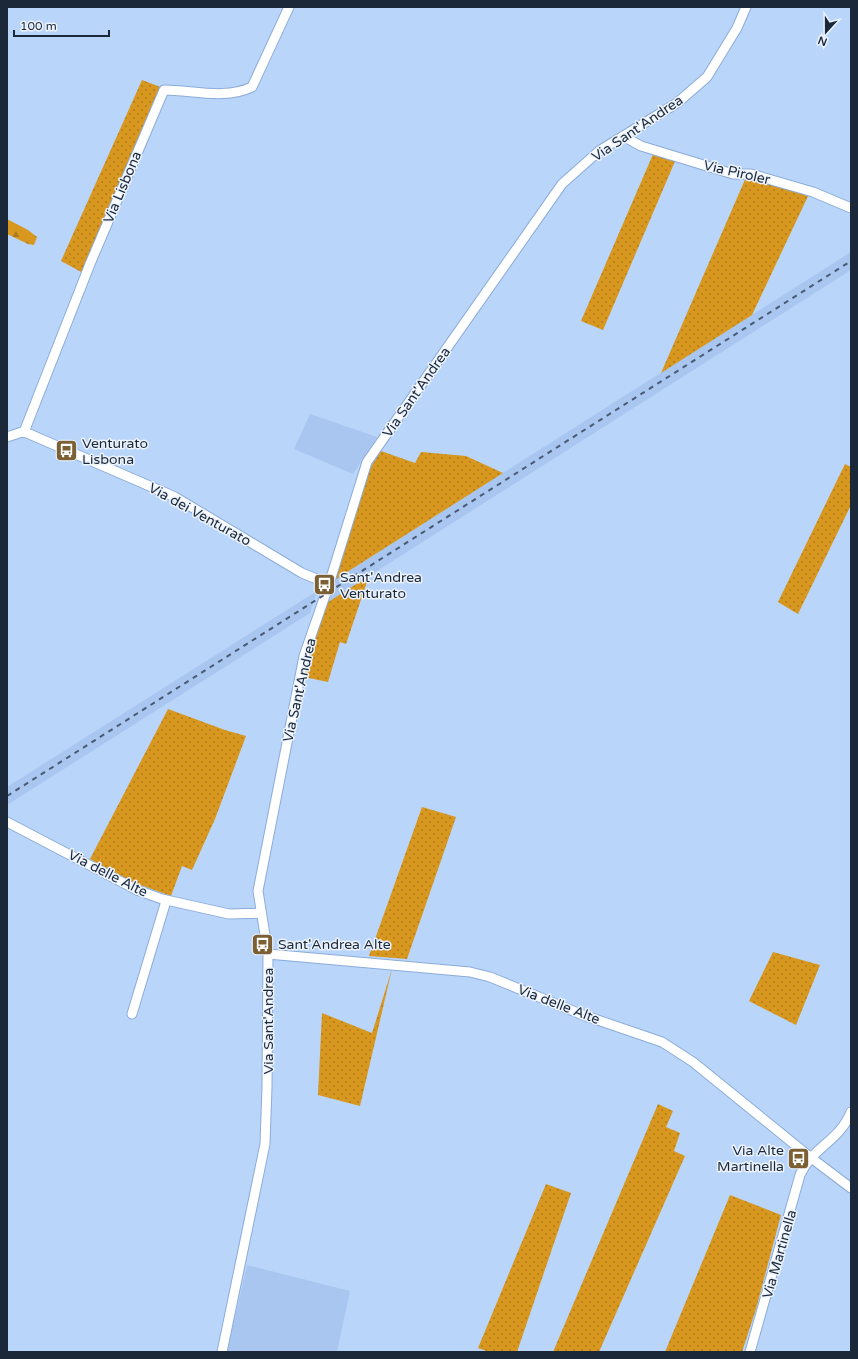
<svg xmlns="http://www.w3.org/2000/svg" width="858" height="1359" viewBox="0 0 858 1359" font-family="'Varela Round',sans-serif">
<defs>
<pattern id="grass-dots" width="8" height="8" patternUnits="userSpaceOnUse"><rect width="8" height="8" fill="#d8971e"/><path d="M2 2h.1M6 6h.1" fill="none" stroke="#ae7b1b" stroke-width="1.8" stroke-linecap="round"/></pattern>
<pattern id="forest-firs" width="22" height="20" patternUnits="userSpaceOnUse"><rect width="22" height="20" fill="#d8971e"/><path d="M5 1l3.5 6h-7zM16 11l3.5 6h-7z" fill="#ae7b1b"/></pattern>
</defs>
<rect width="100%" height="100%" fill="#b9d5fa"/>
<path fill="#a8c6ef" d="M851,252V270L325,604L333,581Z
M310,414L377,437L353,474L294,449Z
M317,591L310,613L7,805V787Z
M247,1265L350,1291L337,1352H227Z"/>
<path fill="url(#grass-dots)" d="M142,80L163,88L83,273L61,261Z
M654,152L676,159L603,330L581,321Z
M747,175L809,194L752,315L661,373Z
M381,451L415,463L421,452L466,456L503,473L333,581L363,479Z
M845,464L851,467V505L798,614L778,602Z
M369,576L346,644L340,642L328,682L304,677L325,604Z
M168,709L225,730L246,736L215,819L192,870L182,866L171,896L132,882L90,859Z
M422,807L456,817L407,959L369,956Z
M773,952L820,965L796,1025L749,1001Z
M392,969L360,1106L318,1095L322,1013L372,1033Z
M658,1104L673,1111L666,1127L680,1133L674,1151L685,1156L599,1352H553Z
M546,1184L571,1193L517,1352H489L478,1348Z
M730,1195L781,1215L756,1309L742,1352H665Z"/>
<path fill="url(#forest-firs)" d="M7,219L28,230L37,237L34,245L28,244L7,234Z"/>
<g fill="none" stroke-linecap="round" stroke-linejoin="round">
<defs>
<path id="minor" d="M623,136L641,146L733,174H751L813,192L851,208
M24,432L90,264L164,90C192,90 225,100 252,87L289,7
M7,437L22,432L27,433L175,497L302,573L329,584
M7,822L137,890L162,899L229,914L261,913
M268,954L470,972L490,977L583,1015L662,1042L693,1062L810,1157L851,1188
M132,1014L166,901
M222,1352L265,1144L267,1087L268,954L258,891L304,656L329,584L367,462L562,184L599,151L677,103L707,77L737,28L746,7
M750,1352L800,1175C813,1146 839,1142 851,1112"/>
</defs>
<use href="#minor" stroke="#8bacd9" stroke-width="11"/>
<use href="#minor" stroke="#fff" stroke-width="9"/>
<path stroke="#495a72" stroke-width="2" stroke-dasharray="5 5" stroke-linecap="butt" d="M7,796L851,261"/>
</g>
<defs>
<symbol id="bus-square" viewBox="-11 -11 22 22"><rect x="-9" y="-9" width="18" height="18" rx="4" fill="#7c5f32" stroke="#edf4fd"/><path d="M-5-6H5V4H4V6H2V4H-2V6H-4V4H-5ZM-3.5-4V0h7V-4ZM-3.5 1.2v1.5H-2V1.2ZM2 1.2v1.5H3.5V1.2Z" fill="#fff"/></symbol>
</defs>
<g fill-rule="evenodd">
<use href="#bus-square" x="54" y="438" width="25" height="25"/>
<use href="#bus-square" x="312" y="572" width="25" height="25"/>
<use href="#bus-square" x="250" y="932" width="25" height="25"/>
<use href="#bus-square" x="786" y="1146" width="25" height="25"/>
</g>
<g text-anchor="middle" stroke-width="3" stroke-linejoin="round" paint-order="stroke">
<g font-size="14" fill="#1b283a" stroke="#edf4fd">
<text transform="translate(637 128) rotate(-34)" y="5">Via Sant'Andrea</text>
<text transform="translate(737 172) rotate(13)" y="5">Via Piroler</text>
<text transform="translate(122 187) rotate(-67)" y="5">Via Lisbona</text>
<text transform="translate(416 392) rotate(-55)" y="5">Via Sant'Andrea</text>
<text transform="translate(200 514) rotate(29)" y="5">Via dei Venturato</text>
<text transform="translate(299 690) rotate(-77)" y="5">Via Sant'Andrea</text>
<text transform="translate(108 873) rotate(27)" y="5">Via delle Alte</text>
<text transform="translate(559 1004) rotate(21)" y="5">Via delle Alte</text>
<text transform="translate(268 1021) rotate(-90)" y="5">Via Sant'Andrea</text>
<text transform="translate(779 1254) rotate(-74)" y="5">Via Martinella</text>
</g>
<g font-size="14" fill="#1b283a" stroke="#edf4fd" text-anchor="start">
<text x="82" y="448">Venturato<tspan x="82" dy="16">Lisbona</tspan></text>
<text x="340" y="582">Sant'Andrea<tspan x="340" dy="16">Venturato</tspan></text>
<text x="278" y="949">Sant'Andrea Alte</text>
<text x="784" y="1155" text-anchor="end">Via Alte<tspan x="784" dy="16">Martinella</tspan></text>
</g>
</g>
<rect width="858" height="1359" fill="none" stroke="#1b283a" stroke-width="16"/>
<g transform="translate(826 32) rotate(201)" stroke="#edf4fd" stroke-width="3" paint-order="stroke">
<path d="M0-3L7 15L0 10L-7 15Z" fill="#1b283a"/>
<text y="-6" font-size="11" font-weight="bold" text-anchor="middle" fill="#1b283a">N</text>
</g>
<path d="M14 30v6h95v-6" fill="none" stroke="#1b283a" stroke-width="2"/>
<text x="20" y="30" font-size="12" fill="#1b283a" stroke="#edf4fd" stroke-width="3" paint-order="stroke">100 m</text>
</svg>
